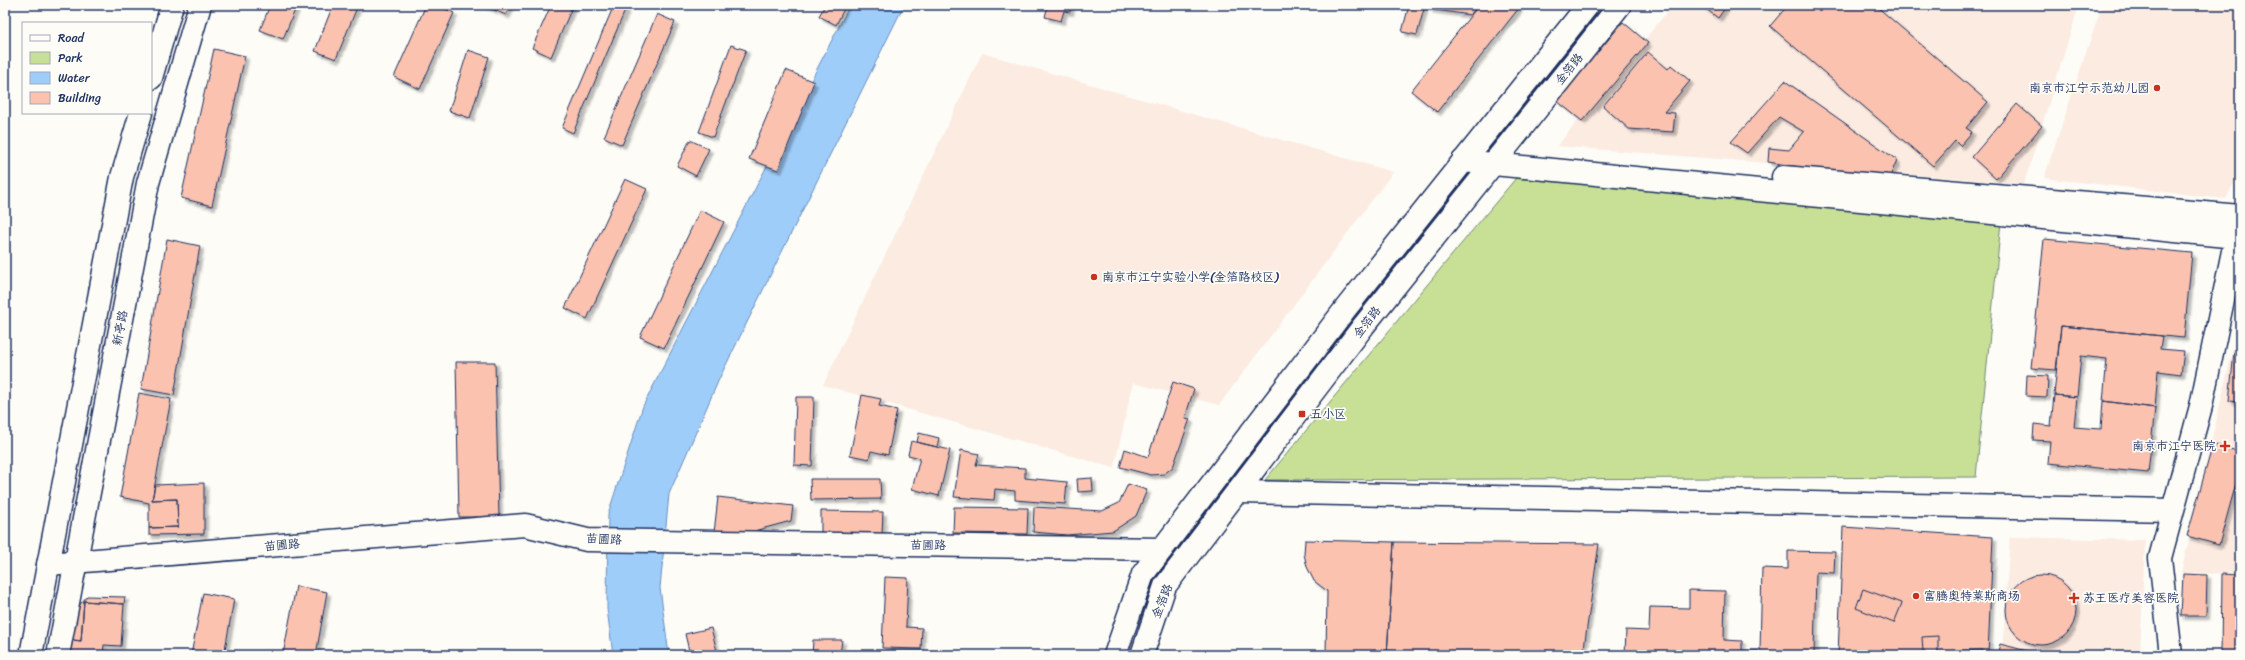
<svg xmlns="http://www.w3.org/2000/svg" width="2245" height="660" viewBox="0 0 2245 660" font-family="Sriracha,'LXGW WenKai TC',sans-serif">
<defs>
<filter id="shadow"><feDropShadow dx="3.5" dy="3.5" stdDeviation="1" flood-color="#0004"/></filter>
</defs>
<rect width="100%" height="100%" fill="#fdfcf7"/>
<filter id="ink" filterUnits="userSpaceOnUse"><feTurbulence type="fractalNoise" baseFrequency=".025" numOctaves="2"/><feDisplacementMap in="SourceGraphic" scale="8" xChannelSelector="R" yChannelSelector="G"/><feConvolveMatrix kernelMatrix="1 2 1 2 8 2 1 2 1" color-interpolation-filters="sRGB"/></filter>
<g filter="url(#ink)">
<path fill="#fcebe1" d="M1673,5H2079L2024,184L1557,146Z
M2102,5H2240V170L2226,199L2044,178Z
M982,53L1393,172L1219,405L1133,383L1114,468L823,385Z
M2240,318V573L2181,574Z
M2010,537L2145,540L2140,655H2002Z"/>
<path fill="#c8e095" stroke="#72887a" d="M1516,178L2001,222L1976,477L1265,480Z"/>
<path fill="#9fcdfa" stroke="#6a8ebc" d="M850,5H904L720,377L669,494L660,588L669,655H613L607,609L608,514L643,406Z"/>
<path fill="#fac2af" stroke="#1b2f5e" filter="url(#shadow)" d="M270,5H297L283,39L260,30Z
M333,5H358L336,59L315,51Z
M426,5H437L454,13L420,89L394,77Z
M483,5H511L506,15Z
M551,5H573L551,57L532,48Z
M614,5L627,6L573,133L562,128Z
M825,5H846L836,25L819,16Z
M1048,5H1071L1070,12L1064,11L1061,21L1045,17Z
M1409,5H1425L1417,35L1402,32Z
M1430,5H1478L1470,15L1429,9Z
M1479,5H1516L1519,8L1437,112L1411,91Z
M1701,5H1727L1718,18Z
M1788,5H1875L1988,102L1966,128L1972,132L1960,146L1955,141L1933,166L1770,26Z
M657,14L675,22L622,145L604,137Z
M1623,22L1648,43L1582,121L1557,101Z
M731,45L746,50L713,137L699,132Z
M214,49L245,56L212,206L181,198Z
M468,50L489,57L470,118L449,111Z
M1648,52L1668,69L1671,65L1690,81L1664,112L1675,113L1673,132L1629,129L1603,106Z
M786,70L814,82L778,170L749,159Z
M1785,81L1897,160L1888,181L1768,162L1769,148L1789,150L1804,132L1779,117L1747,153L1731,142Z
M2017,104L2042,126L1996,179L1972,157Z
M690,140L709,149L696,176L677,166Z
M625,179L647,189L587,319L565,308Z
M700,210L724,222L664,348L640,337Z
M167,239L200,246L174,395L141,389Z
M2044,239L2192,253L2184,338L2061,326L2056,370L2031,368Z
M2061,326L2162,336L2160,349L2184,351L2181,374L2158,371L2155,408L2103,401L2107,359L2081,356L2077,397L2054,395Z
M2234,352L2240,353V402L2229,401Z
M456,362H495L499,517H459Z
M2027,375L2048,376L2047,397L2026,396Z
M1173,382L1194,389L1185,418L1190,419L1173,467L1164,474L1151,475L1120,467L1125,449L1148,457Z
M139,393L171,399L152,500L177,499L178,527L149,528V503L120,497Z
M862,395L881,399L879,406L897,410L888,455L871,451L869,459L850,455Z
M2054,395L2077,397L2074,427L2101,429L2103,401L2155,408L2148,473L2048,463L2050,441L2033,440L2034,424L2051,426Z
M796,397H814L812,466L794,465Z
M919,433L939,438L937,447L917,442Z
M911,441L950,450L939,496L912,489L920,458L908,455Z
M2213,444L2240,452V469L2219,545L2187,536Z
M961,450L979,454L976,465L1025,468V478L1067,482L1065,504L1015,500V491L995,489L994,500L954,497Z
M1092,478L1093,491L1078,492L1077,479Z
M810,479H880L881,499L811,500Z
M204,483V534L149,535V528L178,527L177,499L152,500L155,485Z
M1128,484L1147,490L1136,516L1113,531L1067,535L1033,532L1034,507L1102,511L1119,503Z
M718,497L793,506L791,521L713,542Z
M954,507L1028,508L1027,534L953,533Z
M821,511L883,512L882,534L821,533Z
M1843,527L1993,537L1988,655H1838Z
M1305,540L1394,542L1387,655H1326L1327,591L1314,581L1307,567L1304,554Z
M1394,542L1599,544L1583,655H1387Z
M1788,551L1835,552L1834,573L1816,572L1814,655H1625L1626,630L1649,631L1650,607L1689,608V590L1725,591L1724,640L1742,641V651H1760L1762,568L1788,569Z
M2183,574L2207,575L2206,616H2181Z
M2222,574L2240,575V655H2221Z
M2006 610a35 35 0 1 1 70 0a35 35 0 1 1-70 0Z
M885,577L908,578L906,627L922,628L921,649L882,648Z
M296,586L327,592L316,655H283Z
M1863,589L1902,603L1894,623L1856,608Z
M203,593L234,599L224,655H191Z
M87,596L125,597L124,604L84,601L81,641L66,639L67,620Z
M84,601L124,604L121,646L104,645L103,655H64L66,639L81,641Z
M711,628L718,655H690L685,634Z
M1938,636V652H1923L1922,637Z
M813,640H842L840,655H812Z
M2000,644L2043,655H1997Z
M1982,650L1983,655H1954V651Z"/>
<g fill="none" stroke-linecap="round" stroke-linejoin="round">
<defs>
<path id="tertiary" d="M1463,161L2236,237
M1783,177L2240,216
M1238,492L2173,510
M48,564L525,525L587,540L1162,549
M2171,655L2160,558L2201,406L2239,222"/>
<path id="secondary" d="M151,78L172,5
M31,655L122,177L141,113
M58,655L148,183L200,5
M1115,655L1143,574L1346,308L1588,5
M1142,655L1165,586L1365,324L1620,5"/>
</defs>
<use href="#tertiary" stroke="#1b2f5e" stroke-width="25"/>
<use href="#secondary" stroke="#1b2f5e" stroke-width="25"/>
<use href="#tertiary" stroke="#fdfcf7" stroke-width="22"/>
<use href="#secondary" stroke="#fdfcf7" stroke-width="22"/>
</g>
</g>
<g fill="#c8321e" stroke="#fdfcf7" stroke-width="1.5">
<circle cx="2157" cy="88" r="4"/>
<circle cx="1094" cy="277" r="4"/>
<rect x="1298" y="410" width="8" height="8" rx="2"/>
<path d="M2223 440h4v4h4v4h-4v4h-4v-4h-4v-4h4z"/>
<circle cx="1916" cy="596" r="4"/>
<path d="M2072 592h4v4h4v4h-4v4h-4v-4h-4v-4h4z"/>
</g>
<g text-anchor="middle" stroke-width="3.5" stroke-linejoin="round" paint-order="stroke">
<g font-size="12" fill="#1b2f5e" stroke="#fdfcf7">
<text transform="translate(1569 69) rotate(-51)" y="4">金箔路</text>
<text transform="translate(1367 322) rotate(-52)" y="4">金箔路</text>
<text transform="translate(120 328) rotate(-79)" y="4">新亭路</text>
<text transform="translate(604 539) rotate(3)" y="4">苗圃路</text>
<text transform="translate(282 545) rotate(-5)" y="4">苗圃路</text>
<text transform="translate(928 545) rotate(1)" y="4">苗圃路</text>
<text transform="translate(1162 601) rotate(-68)" y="4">金箔路</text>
</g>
<g font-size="12" fill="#1b2f5e" stroke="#fdfcf7" text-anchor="start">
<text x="2149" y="92" text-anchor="end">南京市江宁示范幼儿园</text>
<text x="1102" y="281">南京市江宁实验小学(金箔路校区)</text>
<text x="1310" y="418">五小区</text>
<text x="2216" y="450" text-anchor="end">南京市江宁医院</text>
<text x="1924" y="600">富腾奥特莱斯商场</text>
<text x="2083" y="602">苏王医疗美容医院</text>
</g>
</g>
<rect width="2245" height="660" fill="none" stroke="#fdfcf7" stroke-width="20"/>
<rect x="10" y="10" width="2225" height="640" fill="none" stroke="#1b2f5e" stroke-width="1.5" filter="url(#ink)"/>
<rect x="22" y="22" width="130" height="92" fill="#fdfcf7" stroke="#a3aaba"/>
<rect x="30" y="35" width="20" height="6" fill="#fdfcf7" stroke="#a3aaba"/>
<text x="58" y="42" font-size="12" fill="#1b2f5e">Road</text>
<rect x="30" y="52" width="20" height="12" fill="#c8e095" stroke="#a3aaba"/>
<text x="58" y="62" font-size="12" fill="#1b2f5e">Park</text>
<rect x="30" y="72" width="20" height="12" fill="#9fcdfa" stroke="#a3aaba"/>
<text x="58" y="82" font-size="12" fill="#1b2f5e">Water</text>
<rect x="30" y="92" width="20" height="12" fill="#fac2af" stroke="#a3aaba"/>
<text x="58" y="102" font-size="12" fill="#1b2f5e">Building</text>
</svg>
